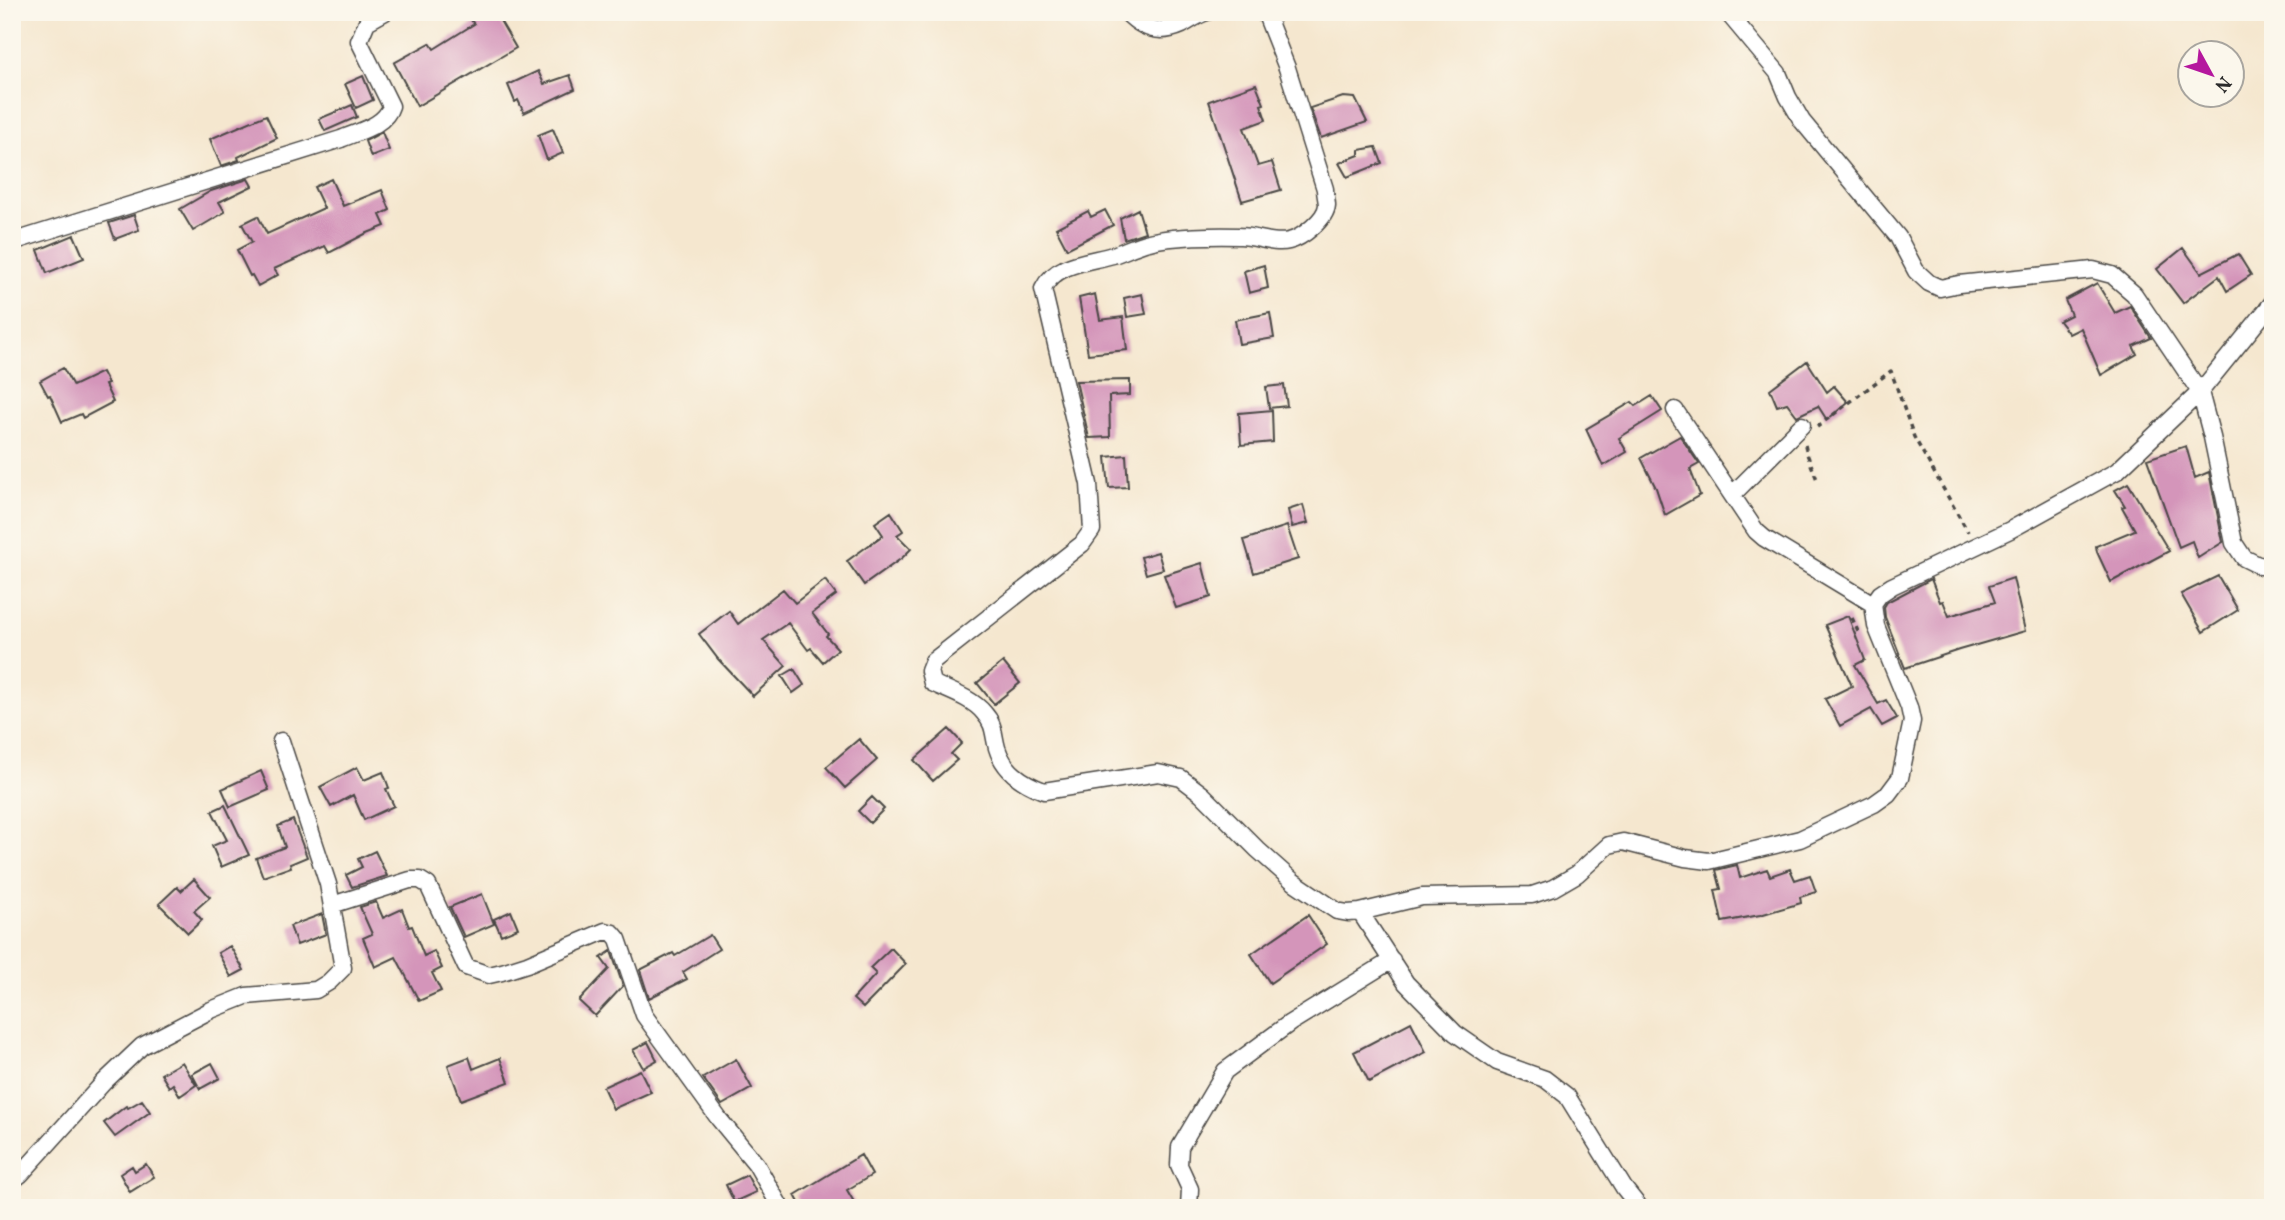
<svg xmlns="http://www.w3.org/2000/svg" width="2285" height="1220" viewBox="0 0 2285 1220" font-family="Vollkorn,serif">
<rect width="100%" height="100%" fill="#fbf7ec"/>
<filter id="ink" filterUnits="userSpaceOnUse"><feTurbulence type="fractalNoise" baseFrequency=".0143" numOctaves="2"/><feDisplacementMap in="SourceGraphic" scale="14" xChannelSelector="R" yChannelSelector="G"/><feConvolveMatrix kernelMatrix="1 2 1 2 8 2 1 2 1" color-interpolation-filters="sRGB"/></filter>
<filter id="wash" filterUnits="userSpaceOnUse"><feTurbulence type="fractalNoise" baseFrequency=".00686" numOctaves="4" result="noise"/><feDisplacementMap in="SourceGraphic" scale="28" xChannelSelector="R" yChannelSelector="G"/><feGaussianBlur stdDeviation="1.57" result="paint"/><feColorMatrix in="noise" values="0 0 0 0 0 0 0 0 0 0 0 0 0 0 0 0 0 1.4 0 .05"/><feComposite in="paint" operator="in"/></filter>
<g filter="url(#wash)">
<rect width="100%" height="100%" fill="#f5e7cf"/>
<g id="blocks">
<path fill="#d495ba" d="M465,12H495L516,48L417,106L394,63L430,43L434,49L474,24Z
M538,71L544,84L570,75L575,89L524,113L518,100L515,102L508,85Z
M363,76L373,100L356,108L345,84Z
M1256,84L1264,104L1261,105L1266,120L1244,128L1258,166L1272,162L1281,190L1242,201L1209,101Z
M1343,97L1355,98L1367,122L1321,138L1310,108Z
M352,105L357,117L325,131L319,119Z
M266,115L277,138L238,157L239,160L221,166L210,139Z
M553,129L563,153L547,160L538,135Z
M382,132L389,150L371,157L365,141Z
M1376,147L1382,163L1347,177L1339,163L1359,155V150Z
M248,179L252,186L219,202L225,212L193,231L180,209L211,191Z
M331,179L343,206L382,190L390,210L380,215L385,226L365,234L329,253L325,246L274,269L278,275L258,286L252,275L250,276L237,250L252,242L242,224L258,216L267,234L324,208L314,187Z
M1138,209L1145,232L1124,239L1120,218Z
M1105,210L1113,225L1067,249L1056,228L1088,211L1091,217Z
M134,215L139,230L115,239L109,223Z
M74,235L84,258L47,273L38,250Z
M2183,248L2201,273L2238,254L2251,275L2227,291L2219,276L2183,303L2157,269Z
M1264,265L1268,288L1249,293L1244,271Z
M2097,283L2115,313L2130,306L2151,338L2133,346L2137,354L2101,375L2081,328L2069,334L2059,321L2071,315L2065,300Z
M1095,294L1100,320L1123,317L1127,350L1088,354L1079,298Z
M1142,294L1146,314L1127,317L1124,298Z
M1270,313L1274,338L1239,344L1235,320Z
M1807,361L1827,392L1834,386L1848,402L1827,420L1818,406L1797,416L1787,403L1777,406L1770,389Z
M63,368L73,386L102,372L108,384L105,385L113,402L83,418L81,414L62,422L50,395L48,396L40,381Z
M1130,380V395L1109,396L1110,437L1089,438L1076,381Z
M1284,385L1287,406L1269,408L1266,387Z
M1652,396L1662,411L1619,438L1627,452L1603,466L1586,429L1632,402L1636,406Z
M1272,410L1273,442L1241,445L1239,413Z
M1680,436L1699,464L1690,469L1700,495L1665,515L1656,488L1641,458Z
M2186,446L2195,478L2209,472L2223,542L2198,558L2192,541L2179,547L2147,459Z
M1126,455L1128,487L1109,488L1106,457Z
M2128,483L2169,551L2111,582L2097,552L2096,546L2135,530L2122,507L2125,506L2115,490Z
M1303,505L1308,523L1292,527L1288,510Z
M891,512L903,531L897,535L911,549L902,558L864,585L847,561L883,535L875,523Z
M1287,526L1298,559L1254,573L1244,540Z
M1158,552L1163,569L1146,574L1141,557Z
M1202,563L1211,597L1176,608L1164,575Z
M2218,576L2238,610L2203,632L2181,594Z
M2013,578L2025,631L1959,650L1905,668L1885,617L1884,607L1887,602L1931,579L1940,602L1943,601L1949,616L1995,602L1989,586Z
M825,580L836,595L812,613L828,634L826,636L838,649L823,662L811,648L808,650L788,623L763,640L786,666L753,696L718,659L699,634L729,611L738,624L783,589L795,603Z
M1848,616L1865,660L1855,665L1878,704L1886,700L1897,718L1882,726L1871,709L1840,726L1825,699L1852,686L1825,625Z
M1003,662L1020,683L994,704L977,683Z
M794,669L804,685L793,693L782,676Z
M949,729L962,743L951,754L957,760L933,781L914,760Z
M859,739L877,760L845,788L826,767Z
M357,767L364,780L383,772L389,788L386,789L394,806L364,820L353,795L331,807L320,787Z
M261,771L269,790L230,807L222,789Z
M872,797L884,809L870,823L858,811Z
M225,805L249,855L221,867L212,846L227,840L212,811Z
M293,820L307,857L290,864L291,867L263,877L256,858L285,847L278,826Z
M375,851L387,876L352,887L346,875L362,867L358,859Z
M1737,865L1740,878L1767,869L1770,876L1790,869L1795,880L1810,875L1816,892L1800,897L1801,903L1760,915L1722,922L1715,890L1721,889L1716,870Z
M194,879L210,897L194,911L202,920L188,933L159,904L177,887L181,891Z
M482,894L494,924L464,937L450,907Z
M376,902L383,918L402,909L409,927L412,926L424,956L434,951L442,968L432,973L441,991L419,1001L396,957L375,967L363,938L372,934L360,907Z
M511,911L518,928L501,935L494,919Z
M322,914L326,934L297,945L290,926Z
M1308,915L1327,944L1270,983L1251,954Z
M710,935L719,949L683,972L687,979L649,998L640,970L673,953L675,956Z
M230,946L244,970L231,977L218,953Z
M891,948L906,964L863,1008L853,999L876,974L870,968Z
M611,951L623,986L595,1016L579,1001L609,969L601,958Z
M1411,1022L1426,1052L1369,1082L1354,1052Z
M648,1042L657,1060L643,1068L633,1050Z
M469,1057L473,1069L500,1058L509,1082L461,1100L448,1065Z
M736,1059L752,1088L722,1105L703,1078Z
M182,1062L196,1085L180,1096L173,1084L169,1087L161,1074Z
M212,1063L220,1078L200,1089L192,1074Z
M640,1070L651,1092L613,1109L603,1087Z
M142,1100L150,1112L115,1137L104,1123L126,1106L128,1108Z
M861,1155L872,1175L847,1190L854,1202L845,1208H802L795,1195Z
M146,1164L154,1177L130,1192L120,1174L132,1166L135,1171Z
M747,1175L756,1192L734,1202L726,1185Z"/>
</g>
</g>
<g filter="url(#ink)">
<use href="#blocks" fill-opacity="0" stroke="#494744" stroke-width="2"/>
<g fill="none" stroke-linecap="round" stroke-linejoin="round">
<defs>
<path id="street" d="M1126,12C1142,29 1160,35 1182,25C1190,21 1197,15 1207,12
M1265,12L1287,68L1325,189C1325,194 1327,201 1327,205C1326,219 1302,238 1289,241C1273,245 1256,236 1240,236C1216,235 1171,236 1149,242C1136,245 1125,251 1113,255C1089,262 1055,263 1043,289L1089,484L1092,530L1082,544L933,661L929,671L932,683C949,691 972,698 984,713C995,725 993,734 997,748C1004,771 1022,783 1044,791L1158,773L1181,778L1202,794L1258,850L1294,882L1337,911L1348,913L1360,912L1406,983L1455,1033L1497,1062L1545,1079L1567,1096L1624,1188L1640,1208
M1727,12L1778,73L1788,97L1802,121L1898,237L1916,271L1929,283L1940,288L1959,284L2093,270L2112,275L2134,294L2200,392L2212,437L2234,543L2244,558L2260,566L2273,563
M12,242L341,139C359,131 385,126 391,106L359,41L367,22L385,12
M1675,410L1756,531L1764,538L1873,604
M1732,495L1802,425
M332,905L410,880H420L428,885L466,967L489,975L502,972L527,964L605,931L613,933L618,939L644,1015L719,1119L756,1164L781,1208
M1360,912L1422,897L1532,895L1553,888L1577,874L1609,845L1623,842L1685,858L1709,861L1800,839L1874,804L1888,794L1900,778L1912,721L1909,707L1876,626L1873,604L1880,594L1892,586L2010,530L2117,471L2200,392L2273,302
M12,1181L21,1174L104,1082L142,1046L211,1010L246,996L316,990L329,982L343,968L328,884L281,741
M1189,1208L1190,1189L1179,1165L1180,1147L1225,1071L1290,1023L1392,960"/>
</defs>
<use href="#street" stroke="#494744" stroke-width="19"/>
<path stroke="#494744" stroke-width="3.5" stroke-dasharray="5 5" stroke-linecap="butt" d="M1817,427L1891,371L1914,437L1968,532
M1805,445L1807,454L1818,482
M1852,618L1860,636"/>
<use href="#street" stroke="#fff" stroke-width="16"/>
</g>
</g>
<rect width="2285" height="1220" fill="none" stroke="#fbf7ec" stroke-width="42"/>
<g transform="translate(2211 74) rotate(130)"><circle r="33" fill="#fbf7ec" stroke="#a8a59f" stroke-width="2"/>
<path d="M0-5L12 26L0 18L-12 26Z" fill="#b5179e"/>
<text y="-10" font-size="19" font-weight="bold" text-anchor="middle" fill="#2b2b2b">N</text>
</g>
</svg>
